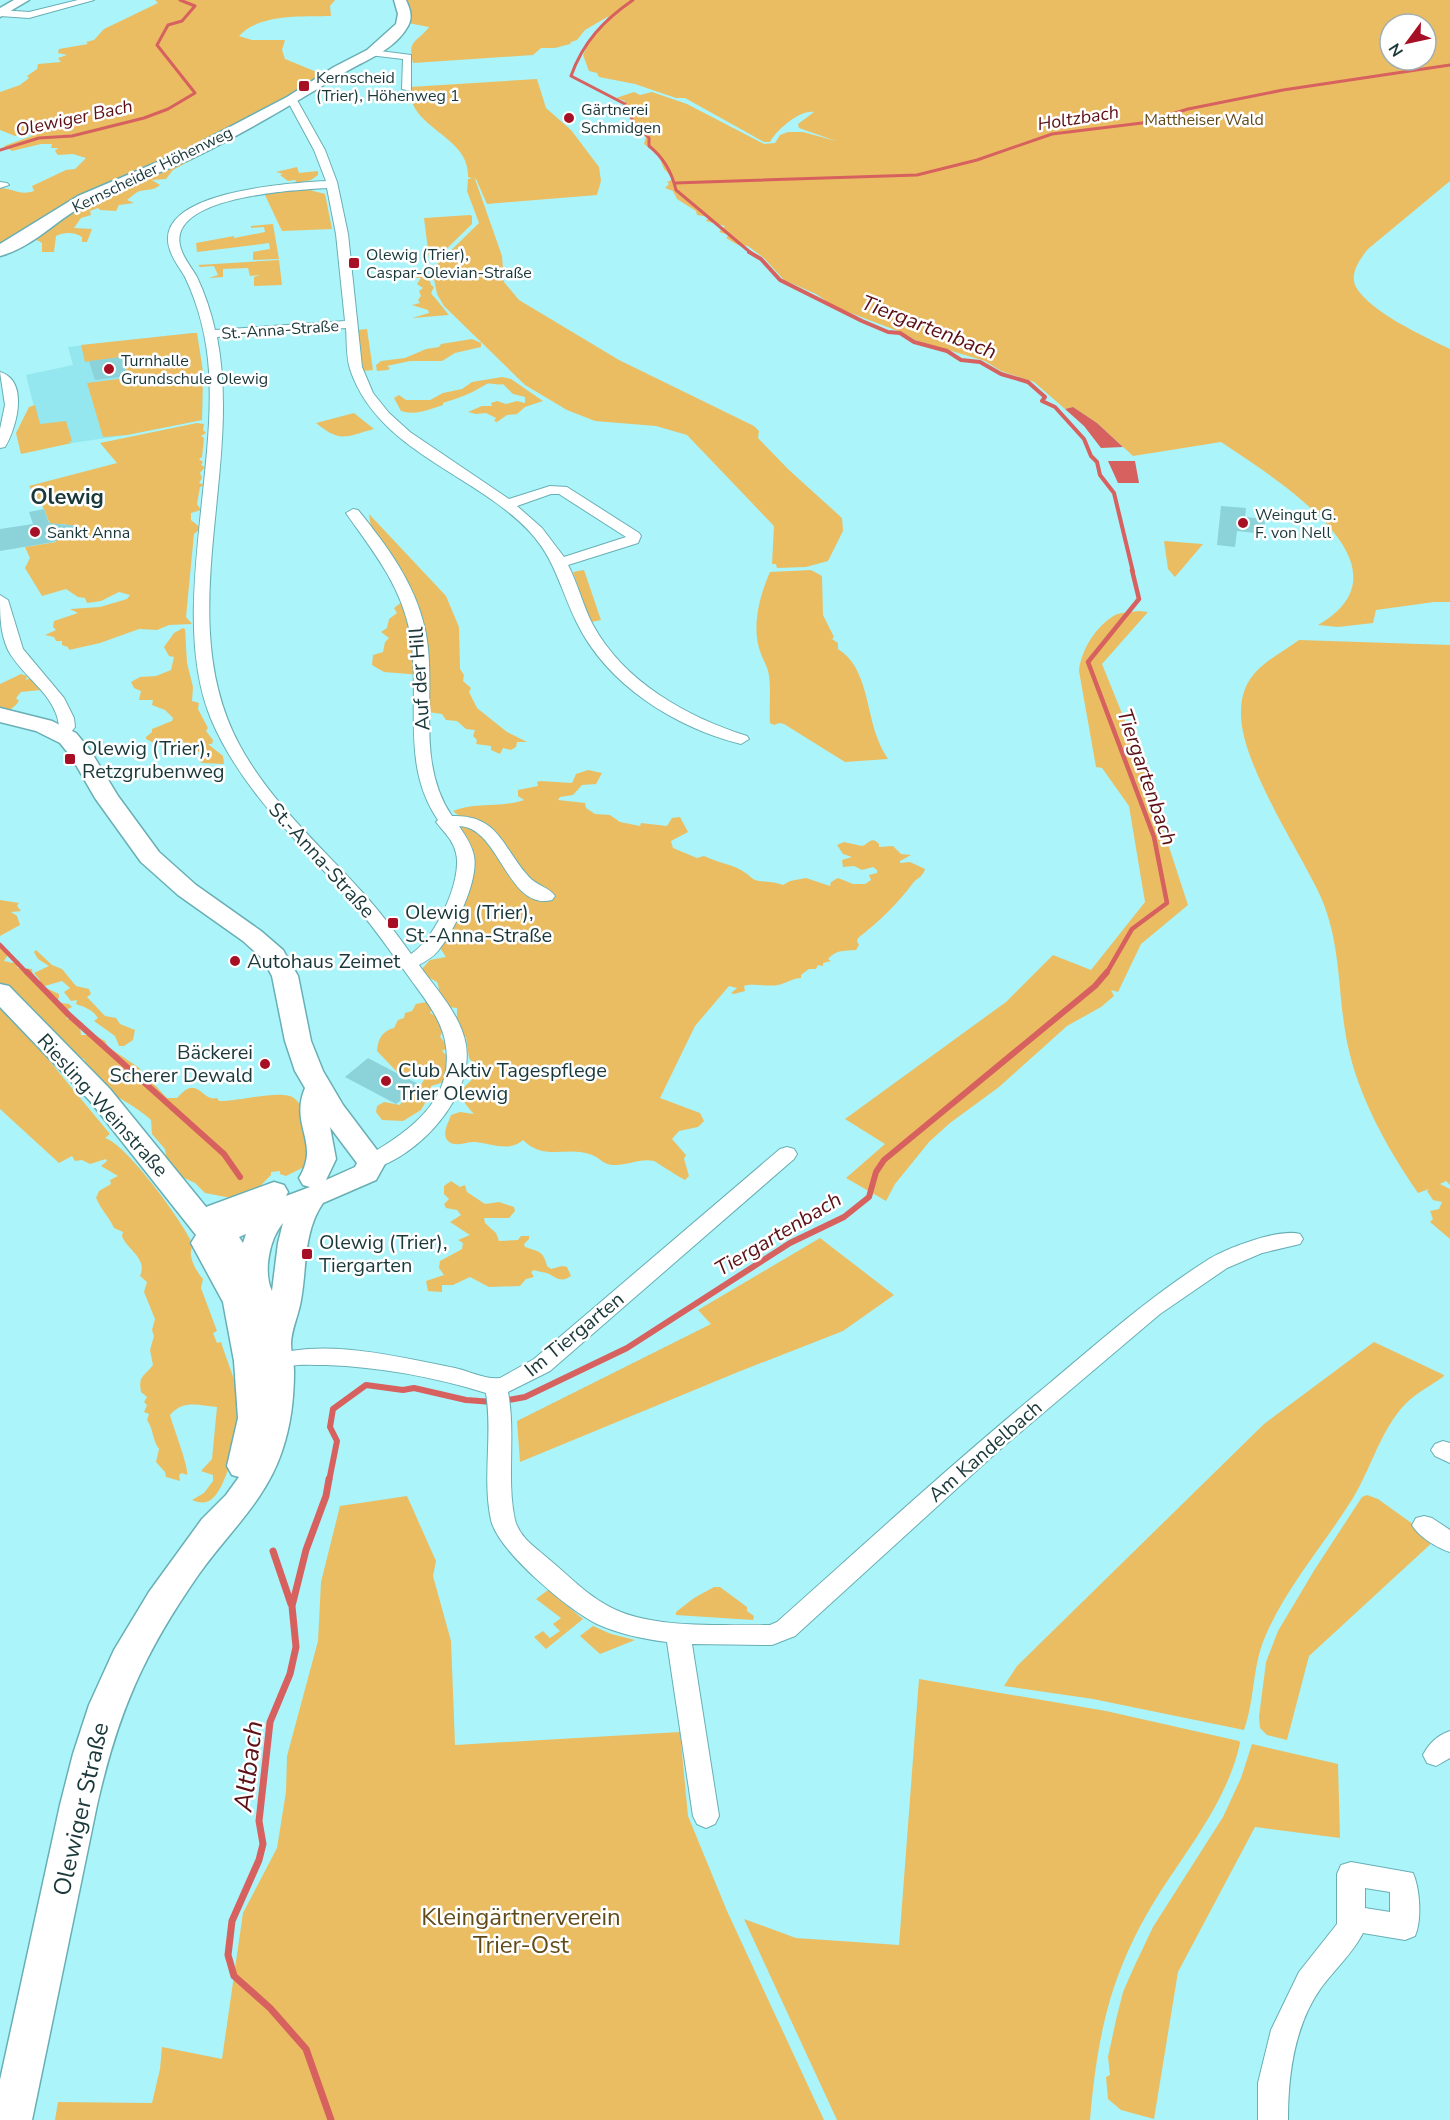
<svg xmlns="http://www.w3.org/2000/svg" width="1450" height="2120" viewBox="0 0 1450 2120" font-family="'Nunito Sans',sans-serif">
<rect width="100%" height="100%" fill="#abf4fa"/>
<path fill="#94e7ef" d="M193,333H197L203,372L200,373V377H203L202,420L127,435L44,447L26,375L73,365L68,347Z"/>
<path fill="#eabd63" fill-rule="evenodd" d="M155,0H335L330,6L331,16C303,17 260,13 239,36L252,40H285L282,50L285,59L324,75L230,139L173,170L166,179L152,180L160,185C153,191 148,189 140,191C134,193 132,197 127,200L134,203L119,205L116,211L100,210L98,208L90,211L91,215L81,218L74,228L92,229L87,242H82V237C75,232 64,232 56,236L54,252H42V243C29,233 13,244 0,249V188C12,188 20,196 34,191L32,186L66,170L75,169L86,158L73,154L58,155L55,151L58,148H51L52,144H41L12,151L4,146L32,136L28,133L15,136L0,130V92L20,85L29,78L27,76L37,69L38,64L61,62L58,58L67,55L58,53L59,49L88,44L86,42L94,40L104,29L158,3Z
M404,0H1450V181L1368,249C1360,259 1349,274 1356,287C1370,312 1425,337 1450,349V602H1434L1376,610L1373,623L1338,627L1318,625C1421,566 1271,476 1221,442L1133,456L1097,423L1073,407L1065,409L1034,382L1001,371L985,361L915,340L903,333L835,307L816,294L784,280L764,258L748,246L738,245L726,238L729,235L719,232L725,226L706,221L709,217L697,215L696,211L677,199L673,191L665,188L669,184L667,182L674,179L664,169L658,154L644,144L646,137C637,130 623,110 625,101L616,98L634,92L640,95L652,92L687,104L764,144L775,143L780,135L788,132H803L836,141L799,128L798,124L814,112C799,110 777,130 770,142H764L685,98H676L635,84L599,77L597,73L589,71L583,55L591,39L609,16L585,30L577,40L571,42L570,44L555,48H541L533,55L413,63C407,39 417,43 429,27L408,23ZM1390,24H1426V60H1390Z
M537,79L546,108L571,130L599,167L601,181L597,195L487,204L476,179L468,177C470,135 407,129 410,87Z
M297,167L299,173L318,171V175L311,180L297,183L295,180L288,181L280,175L283,174L276,172Z
M472,178L475,179L502,256L504,282L519,300L619,360L754,426L759,431L758,438L789,470L842,518L843,531L828,561L806,567L777,568L776,564H772L774,526L687,435L656,426L595,421L567,410L525,385L444,306L437,294L432,269L479,223L467,191L468,179Z
M306,189L325,194L332,229L282,231L264,193Z
M470,215L472,216V224L433,262L429,258L424,218Z
M273,224L279,259L253,260V252L270,249L269,243L197,252L196,243L234,236V238L265,232L264,227L251,228V226Z
M279,260L282,285L254,286V277L260,275L250,276L248,268L223,269V277L209,278L218,275L214,266L200,267L198,265Z
M405,270L428,273L431,285L434,287L431,293L433,296C435,297 447,313 449,315L412,318L429,313L428,310L412,305L420,303L418,300L421,296L419,291L423,288L417,284L421,278L380,275L399,274Z
M367,329L373,370L363,371L358,330Z
M193,333H197L203,372L200,373V377H203L202,420L127,435L103,437L87,383L126,378L128,375L122,357L85,362L81,345Z
M472,339L481,343V347L455,353L442,361H410L387,366L390,368L388,370L377,371L376,365L381,361L405,358L426,349L439,347L441,344Z
M502,377L511,379L543,401L525,407L517,414L507,415L497,422L494,421L496,418L486,413L476,414L468,412L482,406H492L491,403L497,401L506,404L517,401L525,403V397L513,394L503,384C497,386 490,381 485,385C472,393 459,398 443,403V405C430,409 416,416 401,411L394,398L399,395L406,400H430L443,393L462,389L472,382Z
M35,405L40,424L66,421L72,441L68,442L72,443L21,454L16,433L29,407Z
M354,413L374,429C344,437 341,443 316,423Z
M197,423L204,424L203,430L206,433L201,436L204,438L202,457L199,459L203,462L201,465L205,467L200,473L202,478L199,483L205,485L200,487L197,504L201,510L191,513V520L201,528L194,534L186,617L192,624L169,625L157,630L139,629L100,643L69,650L68,647L62,645V641H56L54,637L45,635L56,630L53,627L54,621L78,613L70,609L100,607L127,599L130,595L119,592L101,601L87,603L85,598L78,597L66,589L42,596L25,568L30,558L25,547L56,542L55,538L64,536L70,531L65,524H50L44,509L29,486L117,463L100,443Z
M369,514L446,596L459,627L460,669L464,675L463,681L471,688L469,692L477,708L507,732L527,742H517L516,747L511,750L503,748L500,754L491,750V746L476,744L477,740L473,736L475,730L466,729L457,721L446,720L442,714L428,712L421,675L384,672L372,665L373,655L383,652L385,642L389,638L381,632L387,628L389,619L397,613L394,608L402,602L371,528Z
M1164,541L1203,544L1175,577L1168,569Z
M584,570L601,620L591,622L573,572Z
M811,570L822,576L823,615L834,637L832,639L838,643V649C868,667 866,713 879,742C881,748 885,754 888,759L845,762L784,724L779,723L774,725L770,723C769,708 771,691 769,676C768,667 764,662 761,654C751,629 759,597 770,572Z
M1139,611L1148,612L1102,664L1140,758L1188,905L1141,944L1118,992L1111,990L1114,996L1101,1007L1067,1026L999,1087L950,1123L929,1142L895,1184L886,1201L846,1178L885,1144L845,1119L1006,1002L1053,955L1091,970L1145,902L1129,806L1102,768L1096,767L1079,671C1081,650 1096,626 1115,615C1122,612 1132,612 1139,611Z
M183,628L185,629L187,663L193,687L192,701L199,703L198,709L208,728L206,731L213,740L212,744H208L223,756L224,764L203,763L200,762L203,759L202,754L183,742H152L146,739V737L152,732V729L172,721L173,718L165,710L152,705L153,700H139L141,691L134,688L131,682L140,677L156,676L171,670L174,657L169,656L164,647L174,633Z
M1299,640L1450,645V1185L1446,1181L1440,1184L1450,1189V1239L1430,1222L1433,1219L1430,1211L1439,1209L1442,1202L1433,1200L1427,1191L1429,1189L1418,1193C1387,1148 1358,1096 1347,1042C1337,991 1342,940 1318,891C1297,847 1240,761 1241,713C1241,671 1270,661 1299,640Z
M21,674L27,676L26,680L32,677L41,690L21,692L16,698L19,701C14,708 8,712 0,713V684Z
M588,770L602,773L596,784L582,785L573,795L560,797L558,800L585,803L586,808L595,814L610,815L620,822L640,826L641,823L667,826L672,818L680,817L688,832L671,841L673,848L697,858L704,856C717,863 735,864 747,874C751,877 753,880 759,881C768,882 774,882 783,885L790,881L806,878L830,886L831,882L838,878L853,884H865L871,880L869,875L877,873V870L873,867L862,870L854,866L843,867L842,860L852,857L843,854L837,845L844,842L862,846C868,845 871,835 879,844V847L893,846L901,854L911,855L900,861V863L910,862L925,869C923,877 917,878 913,883C898,903 880,921 858,938L857,941L859,945L856,950C845,951 837,949 828,959L831,961L823,963V966L818,965L816,969H809L801,975V978C793,978 787,983 778,985C768,987 752,983 744,986L745,991L734,994L731,993L737,988L729,986L695,1026L660,1098L700,1113L704,1121L698,1127L679,1131L672,1139L686,1155L684,1159L689,1176L685,1180C679,1177 656,1162 654,1161C639,1158 627,1166 613,1165C604,1165 600,1158 592,1155C567,1145 545,1162 523,1140C520,1143 516,1145 511,1146C500,1148 486,1143 475,1142C467,1141 455,1148 448,1141C441,1134 449,1122 451,1115L460,1112L474,1114C449,1087 466,1092 479,1070L469,1058L466,1037L460,1035L452,1020L457,1016V1008L447,1007L436,994L439,988L437,982L422,974L421,970L430,960L446,957L440,948L455,921L463,922L464,920L460,913L454,910L460,842L459,816L453,811C475,802 500,808 524,800L518,796V790L538,786L537,782L540,781L572,783L576,774Z
M0,900L19,903L17,906L21,911L11,912L17,916L20,925L0,936Z
M0,948L9,953L4,961L13,963L20,961L17,968L32,969L33,978L30,980L36,981L38,988H46L59,994V998L54,1002L69,1004L72,1007L66,1010L70,1013L66,1019L76,1018L84,1024L80,1027L81,1035H94L105,1041L108,1047L138,1067L167,1098H177C198,1073 201,1102 217,1098L219,1101C236,1102 282,1089 294,1098C303,1105 309,1122 314,1132L304,1167L286,1176L280,1174V1171L271,1172V1175L256,1190L231,1198L205,1193L195,1183L178,1175L167,1161L165,1149L152,1134L151,1120C128,1098 94,1092 84,1059L75,1055L65,1046V1042L21,1001L20,997L0,985Z
M36,950L52,965L62,969L76,986L89,989L91,994L87,997L105,1016L116,1018L120,1024L135,1030L133,1040L124,1046H119L115,1036L94,1021L98,1018C93,1010 85,1007 76,1004L77,1000L71,1001L64,992L70,988L62,981L45,986L39,983L40,980L34,973L49,966L38,959L34,952Z
M426,1002L431,1003L433,1008L430,1013L437,1016L443,1030L440,1037L449,1047L442,1051L449,1058L444,1082L431,1086L430,1092L433,1101L425,1103L421,1110L403,1121L382,1120L376,1112L377,1106L384,1102L400,1105C405,1094 418,1092 424,1080L418,1072L398,1073L377,1051C378,1039 382,1031 394,1028L398,1020L404,1018L405,1013L412,1011L416,1004Z
M0,1007L28,1035L110,1134L105,1138C126,1144 179,1217 190,1239C194,1247 190,1249 191,1256C193,1266 198,1273 203,1279L201,1288L217,1331L213,1333L217,1343L221,1342C227,1361 236,1381 239,1400C243,1421 229,1483 213,1498C207,1504 199,1503 192,1500L204,1493L213,1481V1475L201,1471L212,1459L217,1407C199,1406 184,1399 170,1415C173,1427 189,1467 187,1475L182,1473L179,1475L180,1481L166,1477L165,1472L156,1462L159,1449C152,1440 154,1430 147,1420L149,1414L144,1412L147,1405L144,1402L147,1397L141,1392C138,1375 144,1377 153,1365L150,1350L154,1336L152,1330L155,1319L144,1292L147,1282L140,1276C148,1258 127,1250 122,1236L123,1232L114,1228C109,1217 102,1211 96,1198L99,1191L111,1184L110,1180L118,1176L101,1166L107,1161L106,1159L90,1164L82,1160L75,1161L72,1156L59,1163L0,1109Z
M451,1181L460,1187L465,1185L467,1192L485,1204L499,1202L514,1207L515,1211L509,1218H484L485,1223L496,1233L499,1241L518,1240L521,1236H529V1239L524,1244L525,1247C540,1252 543,1251 547,1266L551,1269L562,1266L567,1267L571,1276C561,1283 557,1278 549,1274C545,1272 539,1272 534,1270L531,1272L534,1277L526,1279L520,1286L489,1287L470,1277L453,1285H442V1292L428,1291L426,1281L444,1275L439,1268L440,1261L462,1249L463,1243L458,1240L470,1235L450,1222L461,1215L457,1210L446,1208L444,1204L449,1199L444,1194V1186Z
M820,1238L894,1295L843,1331L738,1372L520,1462L517,1421L711,1324L698,1310Z
M1374,1342L1444,1375L1443,1377C1428,1387 1411,1396 1400,1410C1379,1436 1370,1470 1353,1498C1324,1545 1286,1587 1265,1637C1252,1667 1255,1700 1244,1730L1093,1699L1004,1686L1017,1666L1264,1424Z
M1367,1495L1378,1499L1435,1540L1309,1656L1287,1740L1267,1735L1260,1728L1259,1717L1266,1662L1278,1631L1315,1569L1362,1497Z
M407,1496L436,1561L433,1576L451,1641L455,1745L680,1732L688,1816L727,1911L824,2120H55L58,2102L152,2103L160,2069L162,2047L222,2059L243,1913L277,1848L286,1792L287,1756L318,1641L321,1582L340,1506Z
M714,1587H720L747,1607V1611L754,1616L753,1620L676,1615V1612L694,1598Z
M548,1590L583,1619L546,1649L534,1637L543,1631L550,1638L560,1631L553,1624L561,1618L536,1599Z
M593,1626L611,1634L635,1640L600,1654L580,1636Z
M919,1679L1106,1711L1239,1741L1240,1743C1227,1804 1182,1855 1151,1907C1109,1978 1097,2039 1090,2120H837L744,1919L796,1938L899,1945Z
M1252,1744L1338,1764L1340,1838L1255,1827L1178,1972L1154,2119L1121,2110L1108,2099L1106,2077L1110,2075L1108,2057L1116,2020L1123,1992L1134,1967L1153,1927L1223,1817L1241,1778Z"/>
<path fill="#d7615f" d="M1073,407L1097,423L1123,447L1101,448L1084,426L1065,409Z
M1108,461H1135L1139,483H1118Z"/>
<g fill="none" stroke-linecap="round" stroke-linejoin="round">
<path stroke="#d7615f" stroke-width="3" d="M633,0C604,20 583,42 571,76L625,104L631,110L632,120L649,138V146C663,157 672,173 676,190L751,253
M0,150L39,138L72,136L144,118L168,109L195,93L157,45L168,25L182,21L195,6L180,0
M675,183L917,175L977,160L1052,134L1142,123L1188,109L1283,90L1450,65"/>
<path stroke="#d7615f" stroke-width="4" d="M749,252L761,259L780,280L862,321L888,332L900,333L914,342L947,351L961,360L980,362L1001,374L1028,382L1045,397L1042,401L1055,407L1084,439L1091,456L1097,462L1100,475L1114,493L1133,572"/>
<path stroke="#d7615f" stroke-width="4.5" d="M0,945L28,974
M1106,974L1132,929L1167,903L1154,837L1088,662L1139,599L1132,570"/>
<path stroke="#d7615f" stroke-width="6" d="M27,972L70,1016L224,1154L240,1177
M503,1401L525,1397L627,1348L790,1243L844,1217L869,1197L876,1172L884,1160L1095,986L1107,972
M329,1481L337,1441L330,1427L333,1409L366,1385L403,1390L414,1388L466,1400L493,1402"/>
<path stroke="#d7615f" stroke-width="7" d="M329,1479L326,1496L306,1550L292,1606L296,1647L290,1674L270,1722L259,1821L263,1844L259,1860L232,1921L228,1955L234,1976L270,2008L306,2049L331,2120
M273,1551L291,1604"/>
</g>
<path fill="#8bd2d9" d="M122,357L128,376L95,380L89,361Z
M1221,506L1246,508L1245,517L1265,519L1264,534L1237,531L1235,547L1217,545Z
M44,509L49,523L80,526L54,542L0,551V529L33,524L29,512Z
M368,1058L404,1077L421,1085L396,1104L345,1077Z"/>
<g fill="none" stroke-linecap="round" stroke-linejoin="round">
<defs>
<path id="street" d="M78,0H94L29,18L0,16L1,10L29,12Z
M372,50L411,55V91L402,89L403,59L369,55L367,53Z
M292,97L297,100L325,150L337,182L348,234L362,367L373,393L389,413L410,432L509,499L550,486L567,487L639,533L641,536L638,543L568,565C578,584 583,606 593,625C624,682 687,717 747,736L749,739L741,744C676,728 607,685 577,623C561,591 555,558 529,531C474,473 377,451 350,369C346,356 347,341 346,328L217,337C243,471 172,618 239,744C270,802 321,846 364,894C381,913 396,933 411,954C434,940 463,881 456,853C453,840 444,832 436,822L438,820C398,762 423,693 409,628C399,583 372,550 346,513L353,509L358,510C387,546 415,583 425,629C438,690 414,761 452,816C499,814 503,849 529,877C536,885 550,888 555,896L552,900C507,911 500,827 459,826C465,835 472,845 474,856C479,881 454,931 438,951C433,957 426,961 419,965C436,989 461,1015 466,1045C474,1096 419,1156 372,1169L365,1167L362,1162L365,1157C406,1134 454,1101 446,1047C443,1020 424,998 409,977C391,952 373,926 353,903C302,845 242,792 211,719C170,619 216,480 209,371C207,340 199,306 185,277C180,268 173,260 170,250C149,191 292,183 326,181L314,150L287,100ZM327,188L336,234L345,321L215,330C211,312 205,294 197,277C192,268 184,259 181,249C163,196 296,190 327,188ZM551,494H559L626,537L564,557L542,528L517,506Z
M0,182L7,183L9,185L0,188Z
M0,372C30,381 16,429 5,447L0,448V429L5,405Z
M0,595L8,600L23,649L64,698L74,718L75,727L68,736H56L54,733L59,726C56,694 22,677 8,650C0,633 0,615 0,595Z
M787,1147L794,1149L797,1154L794,1159L550,1371L508,1392C516,1435 506,1479 515,1520C520,1539 538,1549 551,1561C570,1577 586,1594 608,1606C651,1630 722,1624 770,1625L777,1622C868,1541 957,1459 1051,1382C1102,1339 1152,1295 1209,1259C1227,1248 1279,1228 1300,1234L1303,1239L1300,1244L1262,1253L1227,1268L1160,1314L997,1452L795,1636L772,1645L692,1644L719,1816L715,1824L706,1828L697,1824L693,1816L667,1642C643,1639 619,1634 597,1624C568,1610 498,1551 491,1520C482,1479 493,1435 486,1393C435,1377 379,1367 326,1365C314,1365 301,1364 289,1366C278,1368 273,1373 262,1370L259,1364L262,1358C324,1337 393,1356 455,1368C469,1371 486,1380 500,1378L534,1359L780,1149Z
M1443,1441L1450,1443V1463L1435,1456L1431,1450L1435,1444Z
M1424,1516L1432,1518L1450,1530V1552C1437,1548 1419,1537 1412,1525L1416,1518Z
M1450,1731V1758L1436,1766L1427,1763L1423,1755C1429,1743 1438,1735 1450,1731Z
M1351,1862L1413,1873C1420,1889 1422,1920 1415,1936L1405,1940L1363,1933C1353,1953 1334,1970 1321,1988C1294,2026 1288,2075 1288,2120H1258V2083L1271,2030L1299,1972L1337,1924V1874L1341,1865ZM1365,1888L1390,1892V1912L1365,1908Z"/>
<path id="secondary" d="M14,0H29L0,17V8Z
M394,0H406C410,9 413,17 408,26C394,51 365,60 342,74C294,103 246,132 195,157C161,173 124,185 90,202C59,217 34,247 0,256V244L78,196L184,151L287,97L334,67L367,50L396,24L398,14Z
M0,708L52,721L76,733L90,750L118,796L159,852L196,885L261,931L283,950L298,976L311,1041L323,1071L343,1105L386,1162L376,1180L323,1203C303,1232 307,1267 301,1300C299,1314 291,1330 291,1344C291,1353 294,1362 294,1371C294,1398 291,1425 282,1451C266,1500 228,1533 199,1574C144,1653 118,1712 97,1805L32,2120H0V2080L60,1805L73,1754L89,1705L114,1650L149,1592L202,1519L226,1495L239,1477L232,1475L227,1466L238,1418L234,1361L223,1302L191,1243L196,1235L90,1101L0,1007V984L9,986L110,1089L206,1207L274,1182L284,1185L288,1192L286,1196L310,1187L303,1185L299,1178C321,1142 289,1126 305,1088L295,1071L285,1041L272,976L263,959L243,941L178,895L141,862L95,798L72,758L60,743L36,731L0,722ZM330,1127L357,1163L355,1167L326,1180L336,1159ZM283,1223L278,1243L272,1291C263,1273 269,1239 283,1223ZM246,1234L243,1243L239,1237Z"/>
</defs>
<use href="#street" stroke="#68afb5" stroke-width="2"/>
<use href="#secondary" stroke="#68afb5" stroke-width="3"/>
<use href="#street" fill="#fff" fill-rule="evenodd"/>
<use href="#secondary" fill="#fff" fill-rule="evenodd"/>
</g>
<g fill="#a70f24" stroke="#fff" stroke-width="2">
<rect x="298" y="80" width="12" height="12" rx="3"/>
<circle cx="569" cy="118" r="6"/>
<rect x="348" y="257" width="12" height="12" rx="3"/>
<circle cx="109" cy="369" r="6"/>
<circle cx="1243" cy="523" r="6"/>
<circle cx="35" cy="532" r="6"/>
<rect x="64" y="753" width="12" height="12" rx="3"/>
<rect x="387" y="917" width="12" height="12" rx="3"/>
<circle cx="235" cy="961" r="6"/>
<circle cx="265" cy="1064" r="6"/>
<circle cx="386" cy="1081" r="6"/>
<rect x="301" y="1248" width="12" height="12" rx="3"/>
</g>
<g text-anchor="middle" stroke-width="5" stroke-linejoin="round" paint-order="stroke">
<g font-size="16" fill="#1a383a" stroke="#fff" text-anchor="start">
<text x="316" y="83">Kernscheid<tspan x="316" dy="18">(Trier), Höhenweg 1</tspan></text>
<text x="581" y="115">Gärtnerei<tspan x="581" dy="18">Schmidgen</tspan></text>
<text x="366" y="260">Olewig (Trier),<tspan x="366" dy="18">Caspar-Olevian-Straße</tspan></text>
<text x="121" y="366">Turnhalle<tspan x="121" dy="18">Grundschule Olewig</tspan></text>
<text x="1255" y="520">Weingut G.<tspan x="1255" dy="18">F. von Nell</tspan></text>
<text x="47" y="538">Sankt Anna</text>
</g>
<g font-size="16" fill="#614a19" stroke="#fff">
<text x="1204" y="125">Mattheiser Wald</text>
</g>
<g font-size="16" fill="#1a383a" stroke="#fff">
<text transform="translate(152 169) rotate(-26)" y="6">Kernscheider Höhenweg</text>
<text transform="translate(280 329) rotate(-4)" y="6">St.-Anna-Straße</text>
</g>
<g font-size="18" font-style="italic" fill="#5c1015" stroke="#fff">
<text transform="translate(74 118) rotate(-12)" y="6">Olewiger Bach</text>
<text transform="translate(1078 118) rotate(-9)" y="6">Holtzbach</text>
</g>
<g font-size="20" fill="#1a383a" stroke="#fff">
<text transform="translate(419 679) rotate(-94)" y="7">Auf der Hill</text>
<text transform="translate(322 860) rotate(48)" y="7">St.-Anna-Straße</text>
<text transform="translate(103 1105) rotate(48)" y="7">Riesling-Weinstraße</text>
<text transform="translate(574 1334) rotate(-39)" y="7">Im Tiergarten</text>
<text transform="translate(985 1451) rotate(-41)" y="7">Am Kandelbach</text>
</g>
<g font-size="20" fill="#1a383a" stroke="#fff" text-anchor="start">
<text x="82" y="755">Olewig (Trier),<tspan x="82" dy="23">Retzgrubenweg</tspan></text>
<text x="405" y="919">Olewig (Trier),<tspan x="405" dy="23">St.-Anna-Straße</tspan></text>
<text x="247" y="968">Autohaus Zeimet</text>
<text x="253" y="1059" text-anchor="end">Bäckerei<tspan x="253" dy="23">Scherer Dewald</tspan></text>
<text x="398" y="1077">Club Aktiv Tagespflege<tspan x="398" dy="23">Trier Olewig</tspan></text>
<text x="319" y="1249">Olewig (Trier),<tspan x="319" dy="23">Tiergarten</tspan></text>
</g>
<g font-size="21" font-style="italic" fill="#5c1015" stroke="#fff">
<text transform="translate(929 327) rotate(21)" y="7">Tiergartenbach</text>
<text transform="translate(1147 777) rotate(71)" y="7">Tiergartenbach</text>
<text transform="translate(778 1234) rotate(-31)" y="7">Tiergartenbach</text>
</g>
<g font-size="22" font-weight="bold" fill="#1a383a" stroke="#fff">
<text x="67" y="504">Olewig</text>
</g>
<g font-size="24" fill="#1a383a" stroke="#fff">
<text transform="translate(81 1809) rotate(-77)" y="8">Olewiger Straße</text>
</g>
<g font-size="24" fill="#614a19" stroke="#fff">
<text x="521" y="1925">Kleingärtnerverein<tspan x="521" dy="28">Trier-Ost</tspan></text>
</g>
<g font-size="26" font-style="italic" fill="#5c1015" stroke="#fff">
<text transform="translate(248 1766) rotate(-83)" y="9">Altbach</text>
</g>
</g>
<g transform="translate(1408 42) rotate(237)"><circle r="28" fill="#ffffff" stroke="#a3afb0" stroke-width="1.5"/>
<path d="M0-4.5L10 22L0 15L-10 22Z" fill="#a70f24"/>
<text y="-9" font-size="16" font-weight="bold" text-anchor="middle" fill="#1a383a">N</text>
</g>
</svg>
